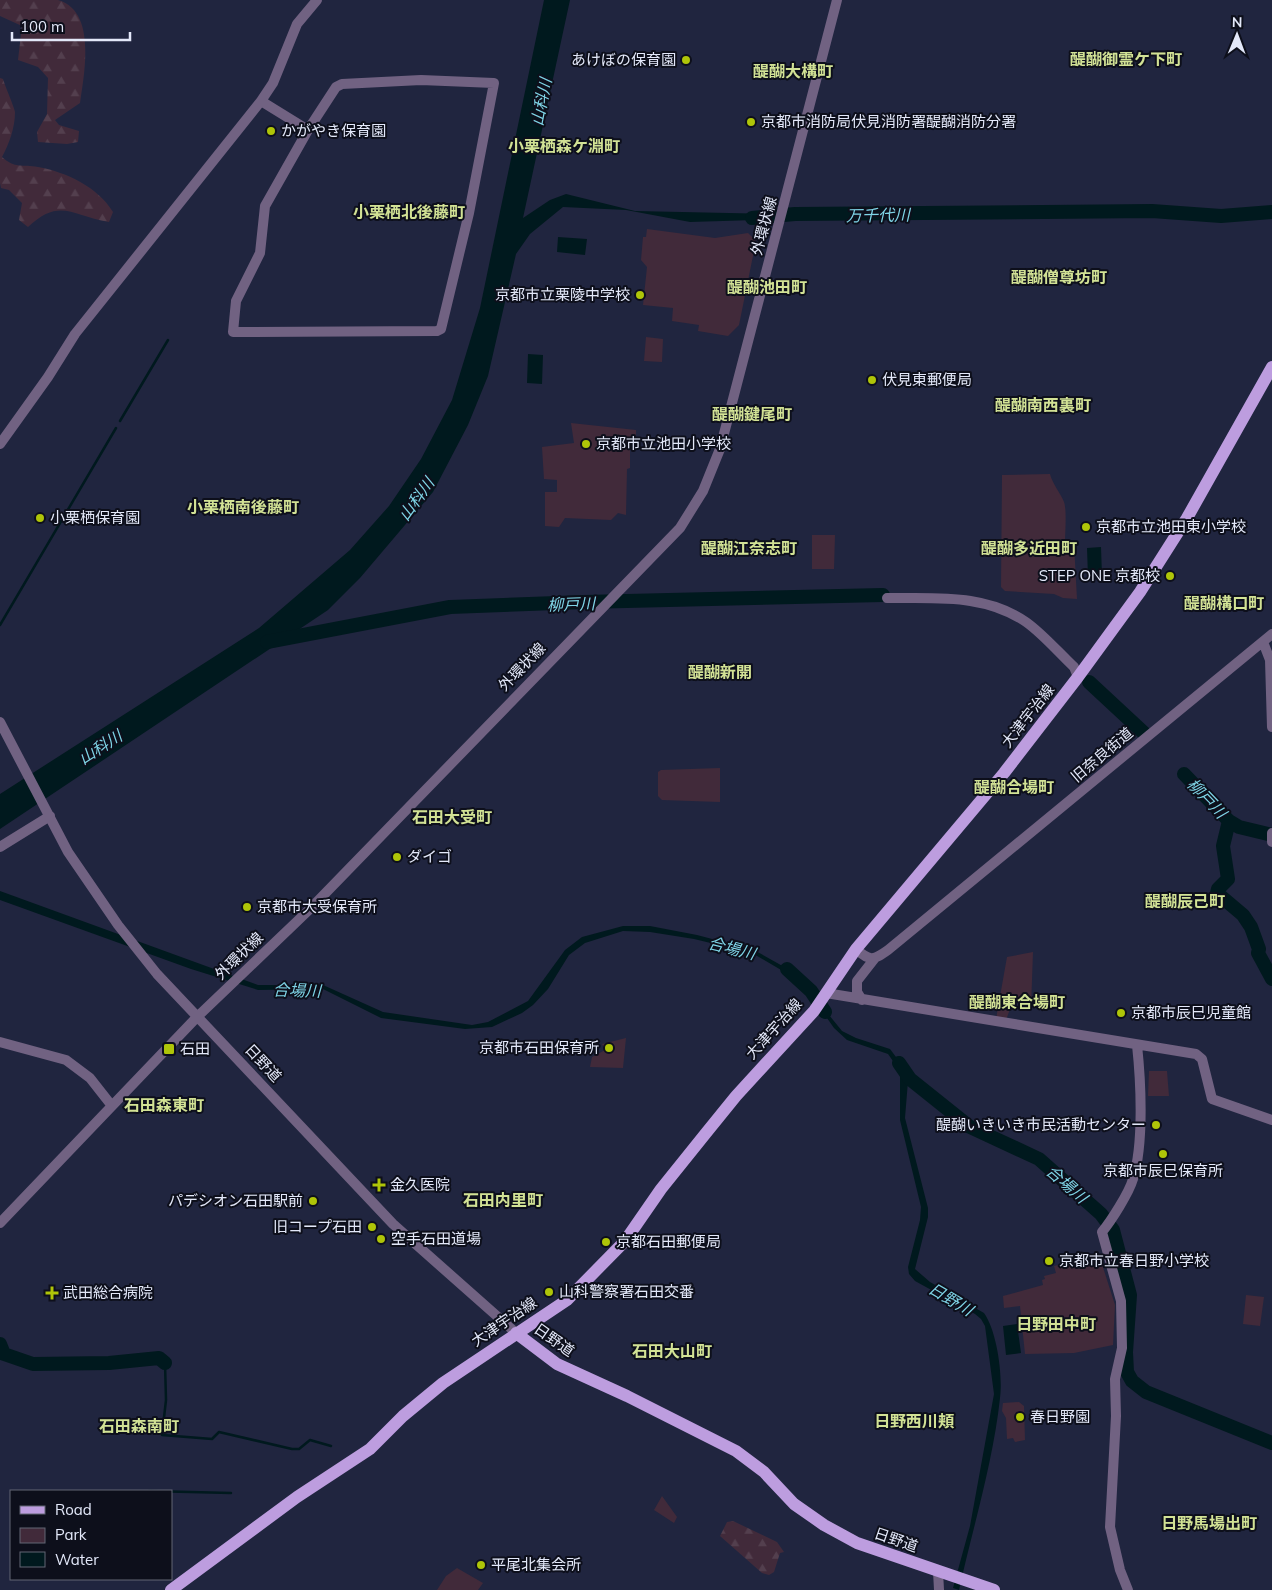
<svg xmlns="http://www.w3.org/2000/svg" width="1272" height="1590" viewBox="0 0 1272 1590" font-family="Mulish,'Noto Sans JP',sans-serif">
<defs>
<pattern id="forest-firs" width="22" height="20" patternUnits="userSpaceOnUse" patternTransform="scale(1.25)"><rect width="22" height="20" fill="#412a3a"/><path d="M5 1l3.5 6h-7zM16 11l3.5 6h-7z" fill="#533f4e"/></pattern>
</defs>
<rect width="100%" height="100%" fill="#20253f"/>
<path fill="url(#forest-firs)" d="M0,0C15,0 44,0 58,0C97,11 84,74 80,103L55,120L59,125L79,131L78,142L67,144L38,142L37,132L47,114L48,78L38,67L18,60L22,26L0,16Z
M0,78L3,79C5,86 15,109 15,112C15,128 9,144 2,157C15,169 22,164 38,167C66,172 98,187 113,212L109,222C72,216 60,197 28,227L19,220L22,203L9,190L1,188L0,183Z
M733,1521L777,1542L784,1552L780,1553L774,1572L769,1575L762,1573L720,1536L727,1522Z"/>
<path fill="#412a3a" d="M647,229L715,238L748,233L756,241L739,325L728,336L698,331L699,325L672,321L673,308L643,305L647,267L641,260L643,237H646Z
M646,337L663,339L662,362L644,361Z
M571,423L636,430V450H630V468L627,469L626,515L618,513L611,520L565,518L559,527L545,526V492H557V480L544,479L542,447L574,443Z
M1050,474C1052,483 1061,494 1064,502C1067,510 1065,533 1065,543H1074L1077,599L1063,598L1054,594L1005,591L1001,587L1002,475Z
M812,535H835L834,569H812Z
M720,768V802L662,800L658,796V772L661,770Z
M1033,952L1031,1008L1013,1001L1006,1020L996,1019L1007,957Z
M626,1038L623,1068L590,1067L592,1057L605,1050L602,1044Z
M1149,1071H1167L1169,1096H1148Z
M1078,1260L1079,1263L1101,1261L1115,1305L1113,1345L1074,1353L1025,1354L1020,1306L1004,1308L1003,1296L1043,1285L1042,1280L1045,1279L1044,1276L1056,1273L1054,1266Z
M1246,1295L1264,1297L1260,1326L1243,1324Z
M1019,1402L1024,1406L1025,1440L1015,1442L1013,1438L1007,1439L1006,1418L1002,1411L1003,1403Z
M662,1496L677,1517L674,1523L654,1510Z
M457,1568L483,1583L478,1590H437L446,1576Z"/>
<path fill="#00191e" d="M544,0H570L523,218L550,200L566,194L635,211L770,214L991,213L690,222L626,210L563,207L530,234L516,254L488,376L468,425L433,492L360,578L328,610L0,829V794L259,628L350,550L389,506L421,459L452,400L480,308Z
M558,237L587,239L585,255L557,252Z
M528,354L543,355L542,384L527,383Z
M1101,547L1102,576L1088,577L1087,548Z
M0,891L258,985H323L383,1012L472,1025L488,1022L528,1001L565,950L582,937L623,926H650L697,935L754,950L795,973L842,1031L856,1038L890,1049L911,1077L908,1081L905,1118L928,1208V1217L915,1269L930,1282L984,1313C997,1331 1003,1376 1000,1398C993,1463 973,1527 959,1590L953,1588L970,1526L994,1394L985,1326L981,1319L975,1314L915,1281L909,1274L908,1267L920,1220L921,1207L900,1120V1071L888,1054L847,1040L834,1028L815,1001L793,977L752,953L694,939L650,932L623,931L585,943L569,955L548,989L533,1005L522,1013L492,1027L465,1029L381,1018L323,989L258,990L191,969L0,900Z
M1017,1324L1021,1353L1006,1355L1003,1326Z"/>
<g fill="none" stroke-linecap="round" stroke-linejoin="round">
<path stroke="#00191e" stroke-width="2.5" d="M120,421L168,340
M0,625L116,428
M165,1363L166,1400L162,1435L212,1439L219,1432L292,1449H299L310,1440L331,1446
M149,1491L231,1493"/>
<path stroke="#00191e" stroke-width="14" d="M752,218L795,214L1152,211L1221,216L1272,212
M267,642L450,607L584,602L883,595
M1089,682L1145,734
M1184,774L1229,821L1223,846L1228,879L1218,889L1217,893L1243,915L1251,927L1259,949L1258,953L1272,979
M1229,821L1239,827L1272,835
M787,969L811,991L825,1012
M899,1063L910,1079L970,1127L1039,1159L1101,1214L1113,1230L1130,1295L1126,1352L1127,1372L1132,1381L1146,1392L1272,1443
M0,1344L4,1354L33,1364L109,1363L159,1358L165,1363"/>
<path stroke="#716282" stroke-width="10" d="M421,80L494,83L469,213L441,329L437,331L233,332L236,301L260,253L265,206L308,130L336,87L342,84Z
M261,101L308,130
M0,444L48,377L75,334L261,101L273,83L297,24L317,0
M887,598C935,599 984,593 1026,622C1043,634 1059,653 1074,667L1078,677
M1263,642L1270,660L1272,727
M0,722L68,852L118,925L157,974L393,1224L516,1333
M1272,842V833
M0,847L50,816
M856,949C870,962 874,960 888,950L1272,634
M826,993L1196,1054L1202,1059L1212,1099L1272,1120
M862,1000L857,992V981L875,958
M0,1042L66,1060L90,1078L112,1106
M0,1223L197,1017L311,908L680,528L703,491L720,449L837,0
M938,1571L939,1590
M1128,1590L1120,1570L1110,1527L1116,1416L1115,1379L1122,1348L1121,1301L1102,1232C1111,1221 1129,1193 1133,1179C1144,1144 1141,1082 1137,1045"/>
<path stroke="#bd9ddf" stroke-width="12" d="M516,1333L557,1364L627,1396L736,1451L764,1472L794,1504L824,1525L857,1543L994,1590
M171,1590L297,1497L370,1449L403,1416L443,1383L567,1300L625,1241L661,1189L706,1133L736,1096L814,1011L856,949L1004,773L1078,677L1140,592L1187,518L1272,367"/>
</g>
<g fill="#afc508" stroke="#0d0f1b" stroke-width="2">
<circle cx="686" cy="60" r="5"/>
<circle cx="751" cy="122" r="5"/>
<circle cx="271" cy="131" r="5"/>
<circle cx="640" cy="295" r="5"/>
<circle cx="872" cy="380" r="5"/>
<circle cx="586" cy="444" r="5"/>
<circle cx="40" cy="518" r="5"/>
<circle cx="1086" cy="527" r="5"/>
<circle cx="1170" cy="576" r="5"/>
<circle cx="397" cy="857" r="5"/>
<circle cx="247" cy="907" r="5"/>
<circle cx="1121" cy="1013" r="5"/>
<circle cx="609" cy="1048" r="5"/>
<rect x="163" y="1043" width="12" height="12" rx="2.5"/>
<circle cx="1156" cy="1125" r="5"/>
<circle cx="1163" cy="1154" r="5"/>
<path d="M376.5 1177.5h5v5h5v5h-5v5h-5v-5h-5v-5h5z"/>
<circle cx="313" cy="1201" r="5"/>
<circle cx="372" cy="1227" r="5"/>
<circle cx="381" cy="1239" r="5"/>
<circle cx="606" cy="1242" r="5"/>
<circle cx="1049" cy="1261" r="5"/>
<circle cx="549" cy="1292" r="5"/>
<path d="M49.5 1285.5h5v5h5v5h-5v5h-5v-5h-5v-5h5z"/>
<circle cx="1020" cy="1417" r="5"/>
<circle cx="481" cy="1565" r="5"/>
</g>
<g text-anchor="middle" stroke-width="4" stroke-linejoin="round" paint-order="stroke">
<g font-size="15" fill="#e3e8f9" stroke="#0d0f1b" text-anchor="start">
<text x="676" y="65" text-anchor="end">あけぼの保育園</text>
<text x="761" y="127">京都市消防局伏見消防署醍醐消防分署</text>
<text x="281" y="136">かがやき保育園</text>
<text x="630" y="300" text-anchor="end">京都市立栗陵中学校</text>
<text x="882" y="385">伏見東郵便局</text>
<text x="596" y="449">京都市立池田小学校</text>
<text x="50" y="523">小栗栖保育園</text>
<text x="1096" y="532">京都市立池田東小学校</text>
<text x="1160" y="581" text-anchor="end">STEP ONE 京都校</text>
<text x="407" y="862">ダイゴ</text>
<text x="257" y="912">京都市大受保育所</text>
<text x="1131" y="1018">京都市辰巳児童館</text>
<text x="599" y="1053" text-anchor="end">京都市石田保育所</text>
<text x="180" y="1054">石田</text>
<text x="1146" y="1130" text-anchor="end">醍醐いきいき市民活動センター</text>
<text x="1163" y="1176" text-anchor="middle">京都市辰巳保育所</text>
<text x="390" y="1190">金久医院</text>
<text x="303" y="1206" text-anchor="end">パデシオン石田駅前</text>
<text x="362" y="1232" text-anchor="end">旧コープ石田</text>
<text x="391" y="1244">空手石田道場</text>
<text x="616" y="1247">京都石田郵便局</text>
<text x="1059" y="1266">京都市立春日野小学校</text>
<text x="559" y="1297">山科警察署石田交番</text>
<text x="63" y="1298">武田総合病院</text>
<text x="1030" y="1422">春日野園</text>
<text x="491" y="1570">平尾北集会所</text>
</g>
<g font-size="15" fill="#e3e8f9" stroke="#0d0f1b">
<text transform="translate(764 226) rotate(-75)" y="5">外環状線</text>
<text transform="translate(522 667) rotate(-46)" y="5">外環状線</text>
<text transform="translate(1028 716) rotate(-52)" y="5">大津宇治線</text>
<text transform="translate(1102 755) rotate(-40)" y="5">旧奈良街道</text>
<text transform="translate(239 956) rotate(-44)" y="5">外環状線</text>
<text transform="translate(774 1029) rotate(-48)" y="5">大津宇治線</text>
<text transform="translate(263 1063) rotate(47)" y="5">日野道</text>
<text transform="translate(504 1322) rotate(-34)" y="5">大津宇治線</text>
<text transform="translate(554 1340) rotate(35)" y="5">日野道</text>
<text transform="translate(896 1540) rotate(19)" y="5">日野道</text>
</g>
<g font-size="16" font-weight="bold" fill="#d2e295" stroke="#0d0f1b">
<text x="1126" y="65">醍醐御霊ケ下町</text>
<text x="793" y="77">醍醐大構町</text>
<text x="564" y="152">小栗栖森ケ淵町</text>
<text x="409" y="218">小栗栖北後藤町</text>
<text x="1059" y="283">醍醐僧尊坊町</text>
<text x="767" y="293">醍醐池田町</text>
<text x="1043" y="411">醍醐南西裏町</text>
<text x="752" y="420">醍醐鍵尾町</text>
<text x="243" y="513">小栗栖南後藤町</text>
<text x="749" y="554">醍醐江奈志町</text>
<text x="1029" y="554">醍醐多近田町</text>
<text x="1224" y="609">醍醐構口町</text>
<text x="720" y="678">醍醐新開</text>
<text x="1014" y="793">醍醐合場町</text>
<text x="452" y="823">石田大受町</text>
<text x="1185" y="907">醍醐辰己町</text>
<text x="1017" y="1008">醍醐東合場町</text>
<text x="164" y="1111">石田森東町</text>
<text x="503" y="1206">石田内里町</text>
<text x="1056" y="1330">日野田中町</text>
<text x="672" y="1357">石田大山町</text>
<text x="914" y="1427">日野西川頬</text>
<text x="139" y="1432">石田森南町</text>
<text x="1209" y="1529">日野馬場出町</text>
</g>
<g font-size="16" font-style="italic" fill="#7fd5e7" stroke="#0d0f1b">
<text transform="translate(541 102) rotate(-79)" y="6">山科川</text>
<text transform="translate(878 215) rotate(-1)" y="6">万千代川</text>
<text transform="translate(416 499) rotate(-54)" y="6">山科川</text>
<text transform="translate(571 604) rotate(-2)" y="6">柳戸川</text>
<text transform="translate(100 747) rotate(-33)" y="6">山科川</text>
<text transform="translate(1207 798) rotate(46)" y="6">柳戸川</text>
<text transform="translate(732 948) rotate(14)" y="6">合場川</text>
<text transform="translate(297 990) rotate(2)" y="6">合場川</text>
<text transform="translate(1067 1184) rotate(41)" y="6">合場川</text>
<text transform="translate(951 1299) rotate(31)" y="6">日野川</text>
</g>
</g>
<rect x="10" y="1490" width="162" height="90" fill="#0d0f1b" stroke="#636674"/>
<rect x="20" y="1506" width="25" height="8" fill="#bd9ddf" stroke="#636674"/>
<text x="55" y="1515" font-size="15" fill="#e3e8f9">Road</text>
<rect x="20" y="1528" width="25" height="15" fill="#412a3a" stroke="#636674"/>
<text x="55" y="1540" font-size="15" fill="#e3e8f9">Park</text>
<rect x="20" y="1552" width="25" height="15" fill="#00191e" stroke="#636674"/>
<text x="55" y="1565" font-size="15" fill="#e3e8f9">Water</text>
<g transform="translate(1237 35) rotate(1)" stroke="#0d0f1b" stroke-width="4" paint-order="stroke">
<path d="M0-4L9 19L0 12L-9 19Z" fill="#e3e8f9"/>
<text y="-8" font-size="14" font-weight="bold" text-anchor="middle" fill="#e3e8f9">N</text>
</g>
<path d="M12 32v8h118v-8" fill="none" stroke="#e3e8f9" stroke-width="2.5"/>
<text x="20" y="32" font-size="15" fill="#e3e8f9" stroke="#0d0f1b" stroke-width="4" paint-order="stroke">100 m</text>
</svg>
